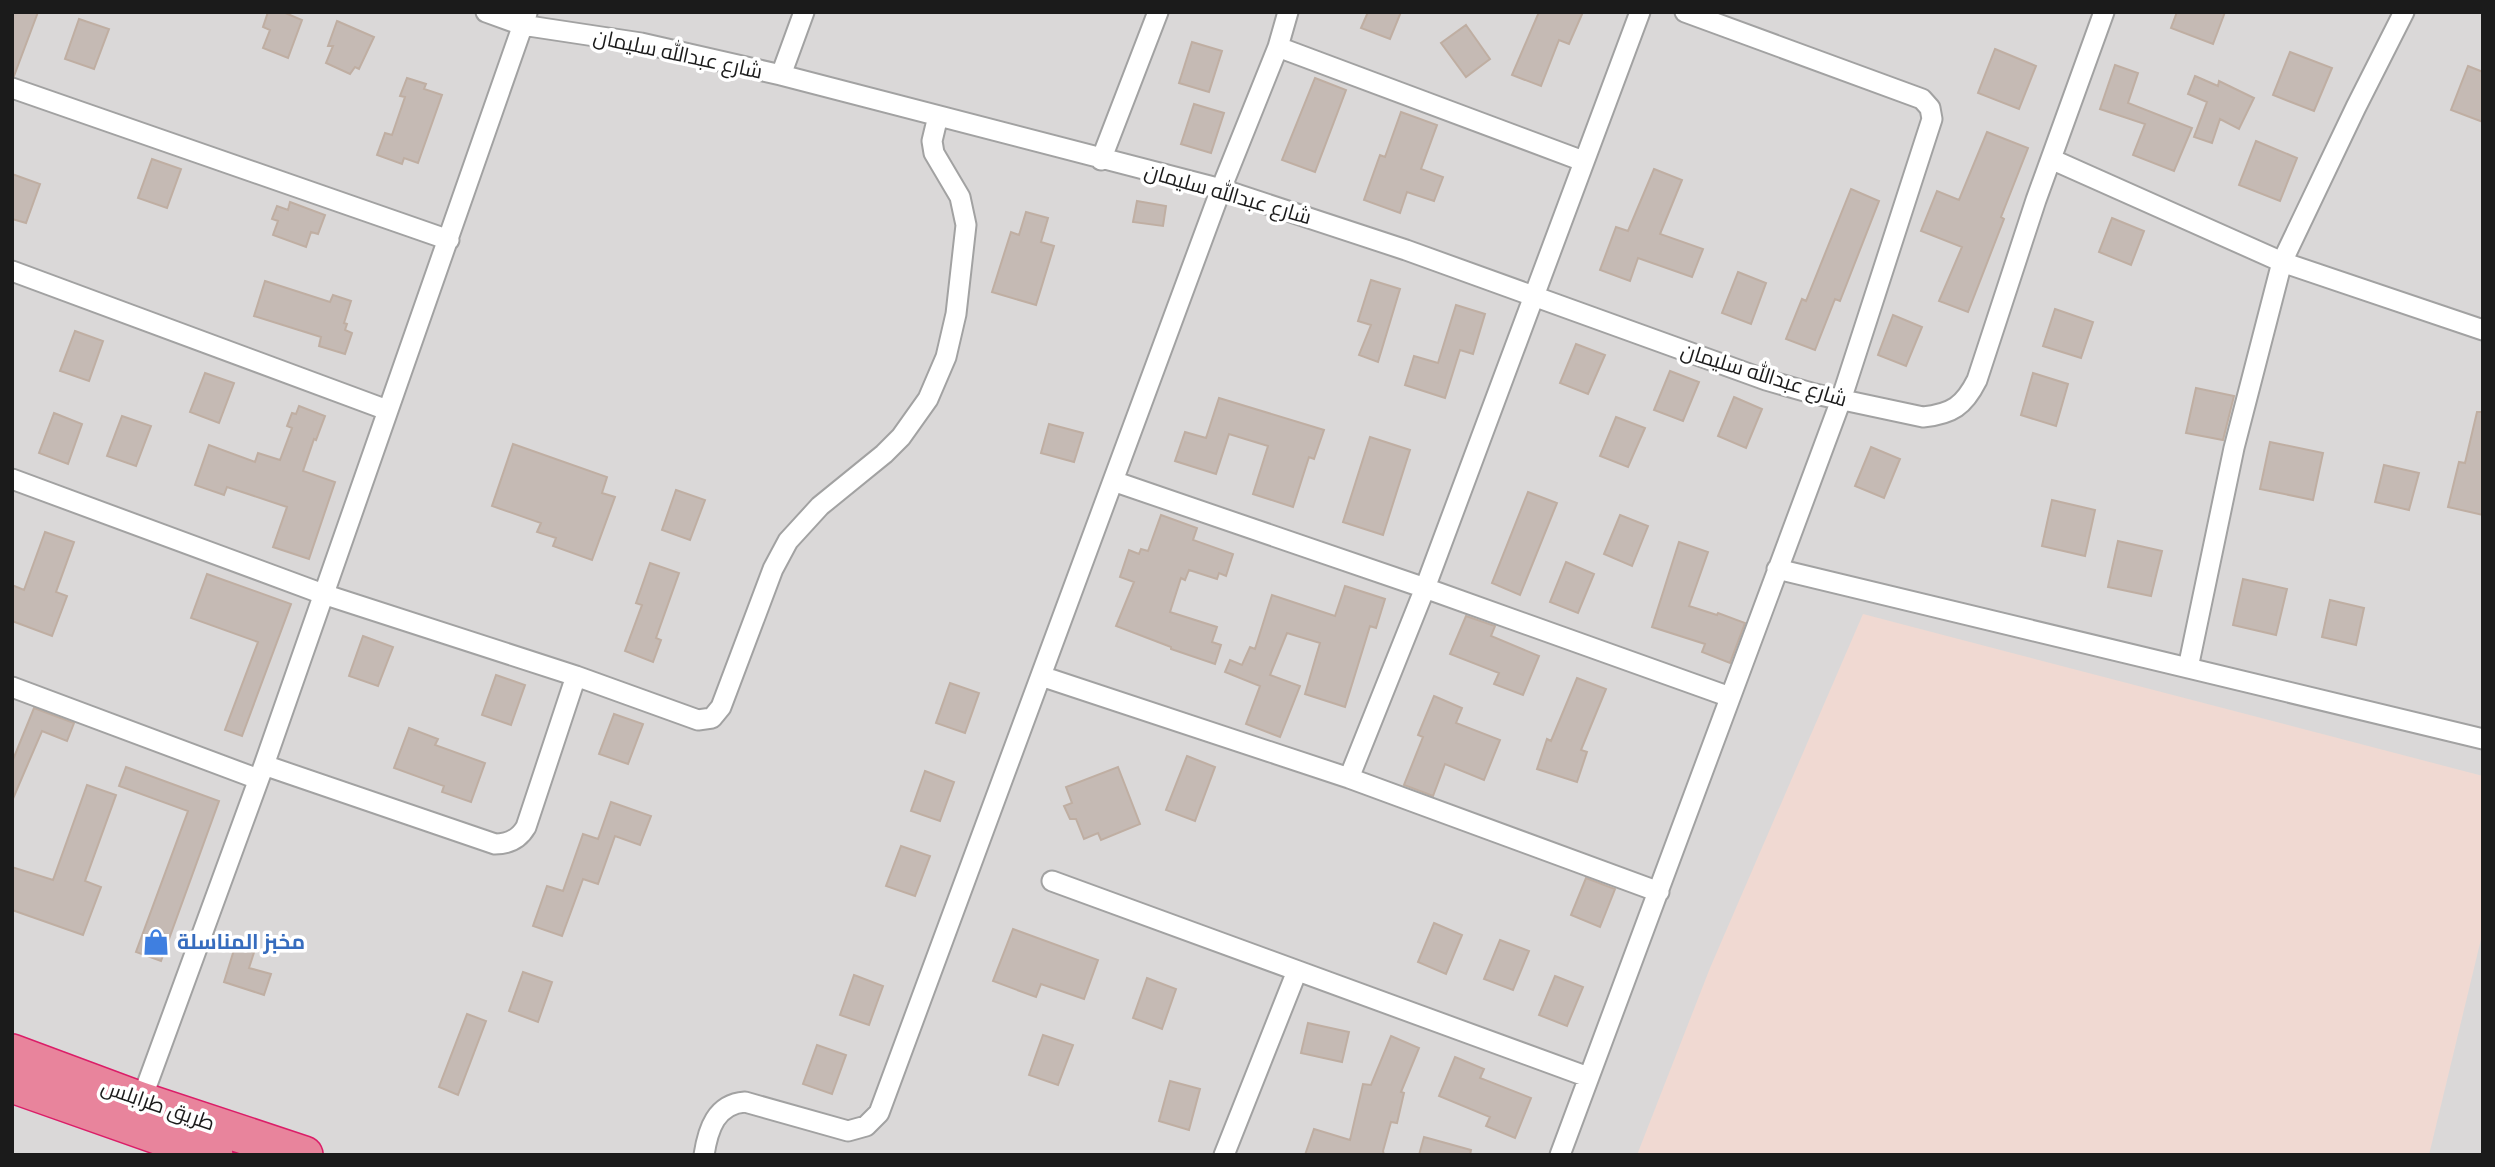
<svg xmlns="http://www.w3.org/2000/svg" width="2495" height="1167" viewBox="0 0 2495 1167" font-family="'Archivo Narrow',Cairo,sans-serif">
<rect width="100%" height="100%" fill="#ede8e0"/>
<path fill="#dad8d8" d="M12,12H2483V1155H12Z"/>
<path fill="#f0d9d2" d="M1863,614L2483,776V931L2429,1155H1637L1710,968Z"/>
<path fill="#c5bab4" stroke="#bfaea2" stroke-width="2" d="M12,12H38L14,76H12Z
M268,12H283L302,20L288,58L263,48L270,30L263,27Z
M1368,12H1401L1390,39L1361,28Z
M1539,12H1583L1569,44L1559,40L1541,86L1512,75Z
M2177,12H2225L2213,44L2171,28Z
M79,19L109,29L94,69L65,59Z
M337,21L374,37L359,69L355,67L350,74L326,63L333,46H328Z
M1466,25L1490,59L1466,77L1441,43Z
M1192,42L1222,51L1209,92L1179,83Z
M1995,49L2036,66L2019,109L1978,93Z
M2290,52L2332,68L2314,111L2273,95Z
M2115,65L2138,73L2128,103L2192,128L2174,171L2133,155L2145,124L2100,109Z
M2468,66L2483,72V122L2451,110Z
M2195,76L2218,86L2219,81L2254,98L2239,129L2220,119L2212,143L2194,137L2207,102L2188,94Z
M407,78L426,84L424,89L442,95L418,163L404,158L402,164L377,155L385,133L392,135L405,97L400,96Z
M1315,78L1346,90L1315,172L1282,160Z
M1194,104L1224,113L1211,153L1181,144Z
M1401,112L1437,125L1421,169L1443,177L1434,201L1407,192L1400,213L1364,200L1380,155L1385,157Z
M1987,132L2028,148L2001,217L2004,219L1968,312L1939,301L1962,247L1921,231L1937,191L1959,200Z
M2256,141L2297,158L2280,201L2239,185Z
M152,159L181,169L167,208L138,198Z
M1654,169L1682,180L1660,234L1703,249L1692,277L1638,258L1630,281L1600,270L1616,227L1628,231Z
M12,174L40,184L26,223L12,219Z
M1851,189L1879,201L1840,301L1835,299L1815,350L1786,339L1802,299L1806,301Z
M1137,201L1166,206L1163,226L1133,222Z
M290,202L325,215L318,234L311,232L306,247L273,235L278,221L272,219L277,206L288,210Z
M1026,212L1048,218L1041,242L1054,246L1036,305L992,292L1011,232L1019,235Z
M2112,218L2144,231L2131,265L2099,252Z
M1738,272L1766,283L1751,324L1722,313Z
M1371,280L1400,289L1378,362L1359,355L1371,325L1358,321Z
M265,281L330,302L333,295L351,301L344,323L347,324L345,330L352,333L345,354L319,346L321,337L254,316Z
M1456,305L1485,314L1473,354L1460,350L1445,398L1405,385L1414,356L1438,363Z
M2055,309L2093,322L2081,358L2043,346Z
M1893,315L1922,327L1906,366L1878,355Z
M75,331L103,341L89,381L60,371Z
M1576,344L1605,355L1588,394L1560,383Z
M1670,371L1699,382L1683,421L1654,410Z
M205,373L234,383L219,423L190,412Z
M2033,373L2068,384L2056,426L2021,415Z
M2196,388L2234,396L2223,440L2186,433Z
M1734,397L1762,409L1746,448L1718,436Z
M1219,398L1324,430L1314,459L1309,457L1293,507L1253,494L1268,446L1229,434L1216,474L1175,461L1185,432L1206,438Z
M299,406L325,416L316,440L314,439L303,471L335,482L309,559L273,547L287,507L227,487L224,495L195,485L209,445L255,462L258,453L280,460L292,428L287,426L292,413L296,414Z
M2477,412H2483V515L2448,507L2459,462L2465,463Z
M54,413L82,424L68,464L39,453Z
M122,416L151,426L136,466L107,456Z
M1616,417L1645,428L1628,467L1600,456Z
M1049,424L1083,433L1074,462L1041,453Z
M1370,437L1410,450L1383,535L1343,522Z
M2270,442L2323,453L2313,500L2260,489Z
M513,444L607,477L602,493L615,497L592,560L553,546L556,538L537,532L541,523L492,506Z
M1871,447L1900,459L1884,498L1855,486Z
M2384,465L2419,473L2409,510L2375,502Z
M676,490L705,500L690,540L662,530Z
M1528,492L1557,503L1520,595L1492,583Z
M2052,500L2095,510L2085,556L2042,546Z
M1161,515L1197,528L1193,540L1233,554L1226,576L1219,573L1217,579L1189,570L1185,580L1181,578L1170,612L1217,627L1212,642L1221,645L1215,664L1171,649V647L1116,626L1134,582L1120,577L1129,550L1139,554L1141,549L1148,551Z
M1620,515L1648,526L1632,566L1604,554Z
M45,532L74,542L56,592L67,596L52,636L12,621V585L24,590Z
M2118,541L2162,551L2151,596L2108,587Z
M1679,542L1708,552L1689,606L1717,615L1718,613L1745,623L1730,663L1702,652L1705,644L1652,627Z
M1566,562L1594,574L1578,613L1550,602Z
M650,563L679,573L656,638L661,640L653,662L625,651L642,605L636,603Z
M207,574L291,604L242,736L225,730L258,642L191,618Z
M2243,579L2287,589L2276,635L2233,625Z
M1345,586L1385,599L1376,628L1370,626L1345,707L1305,694L1320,643L1287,633L1270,675L1300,686L1280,737L1246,724L1260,686L1225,672L1230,660L1242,665L1250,647L1255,649L1272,595L1335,616Z
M2330,600L2364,608L2356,645L2322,637Z
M1466,616L1495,626L1491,636L1539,656L1523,695L1494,684L1499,673L1450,654Z
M363,636L393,647L378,686L349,676Z
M496,675L525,685L511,725L482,715Z
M1577,678L1606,689L1581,750L1587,752L1577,782L1537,769L1547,739L1551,741Z
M950,683L979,693L965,733L936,723Z
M1434,696L1462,708L1456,723L1500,740L1484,780L1445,764L1433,796L1404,785L1423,737L1418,735Z
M34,708L74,723L67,741L42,731L12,801V762Z
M614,714L643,724L628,764L599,754Z
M409,728L438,739L435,745L485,763L471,802L442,792L444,786L394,768Z
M1187,756L1215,767L1195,821L1166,810Z
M126,767L219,801L161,961L136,952L188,811L119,786Z
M1118,767L1140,824L1101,840L1098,833L1084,839L1076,819H1070L1064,806L1072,803L1066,787Z
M925,771L954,782L940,821L911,811Z
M87,785L116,795L85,881L101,887L83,935L12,910V867L53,880Z
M611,802L651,816L640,845L615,836L598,884L583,879L562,936L533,926L547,886L563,891L583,834L598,839Z
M901,846L930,856L915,896L886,886Z
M1586,878L1615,889L1600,927L1571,915Z
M1434,923L1462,935L1446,974L1418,962Z
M1013,929L1098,960L1084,999L1041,984L1036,997L993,981Z
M238,937L257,943L249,968L271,974L264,995L224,982Z
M1500,940L1529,951L1513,990L1484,979Z
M523,972L552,982L538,1022L509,1011Z
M854,975L883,986L869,1025L840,1015Z
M1555,976L1583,987L1567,1026L1539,1015Z
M1147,978L1176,989L1162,1029L1133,1018Z
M467,1014L486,1021L458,1095L439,1087Z
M1308,1023L1349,1032L1342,1062L1301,1053Z
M1043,1035L1073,1045L1058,1085L1029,1075Z
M1391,1036L1419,1048L1401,1092L1404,1093L1397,1123L1391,1122L1383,1151L1384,1155H1305L1314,1129L1350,1140L1363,1084L1371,1085Z
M817,1045L846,1055L832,1094L803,1084Z
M1455,1057L1484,1069L1480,1078L1531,1098L1515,1138L1486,1126L1490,1117L1439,1096Z
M1170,1081L1200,1089L1189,1130L1159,1121Z
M1424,1137L1471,1150L1470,1155H1419Z"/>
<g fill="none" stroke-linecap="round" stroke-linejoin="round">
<defs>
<path id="street" d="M486,12L522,25L641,43L781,75L1221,189L1406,250L1766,380L1815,394L1923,417C1952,414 1964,406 1977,380L2036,200L2104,12
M1278,47L1583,161
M781,75L804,12
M12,88L449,240
M2051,159L2282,262L2483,330
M1101,160L1158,12
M12,271L387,410
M12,479L323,594L576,676L698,720L712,718L721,707L773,569L788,541L820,506L884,454L901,437L928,399L946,357L956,314L966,225L960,197L934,153L932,141L938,116
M1113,481L1425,588L1730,697
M1777,569L2483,739
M2188,668L2234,448L2282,262L2356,107L2404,12
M1041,676L1349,778L1659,892
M12,687L258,779
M264,765L495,844C509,844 519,839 526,827L576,676
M1349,778L1425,588L1640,12
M1052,881L1588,1077
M141,1101L264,765L527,13
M704,1155C708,1129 716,1104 745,1102L848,1131L866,1126L879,1113L1221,189L1278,47L1288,12
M1224,1155L1297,971
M1560,1155L1841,400L1932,119L1930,108L1922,99L1685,12"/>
<path id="highway" d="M12,1053L141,1101L304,1155
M12,1084L214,1155"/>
</defs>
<use href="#street" stroke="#a2a2a2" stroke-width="23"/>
<use href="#highway" stroke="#db1e68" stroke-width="40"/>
<use href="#street" stroke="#fff" stroke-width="19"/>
<use href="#highway" stroke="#e8849c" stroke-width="37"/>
</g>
<defs>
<symbol id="shop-bare" viewBox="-9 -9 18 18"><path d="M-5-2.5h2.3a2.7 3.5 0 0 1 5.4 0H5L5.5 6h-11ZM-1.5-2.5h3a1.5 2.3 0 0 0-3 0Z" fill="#3f7fe0" stroke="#fff" stroke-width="2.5" paint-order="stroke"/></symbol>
</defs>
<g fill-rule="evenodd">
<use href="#shop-bare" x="137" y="923" width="38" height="38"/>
</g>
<g text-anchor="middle" stroke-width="7" stroke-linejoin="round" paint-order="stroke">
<g font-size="21" fill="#1b1b1b" stroke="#fff">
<text transform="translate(678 54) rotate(12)" y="7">شارع عبدالله سليمان</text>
<text transform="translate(1228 194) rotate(16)" y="7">شارع عبدالله سليمان</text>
<text transform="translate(1764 375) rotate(17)" y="7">شارع عبدالله سليمان</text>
<text transform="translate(158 1105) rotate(19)" y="7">طريق طرابلس</text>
</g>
<g font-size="21" font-weight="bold" fill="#366cbe" stroke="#fff" text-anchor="start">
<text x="177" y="949">مخبز المناسلة</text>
</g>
</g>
<rect width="2495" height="1167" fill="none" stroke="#1b1b1b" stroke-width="28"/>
</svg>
